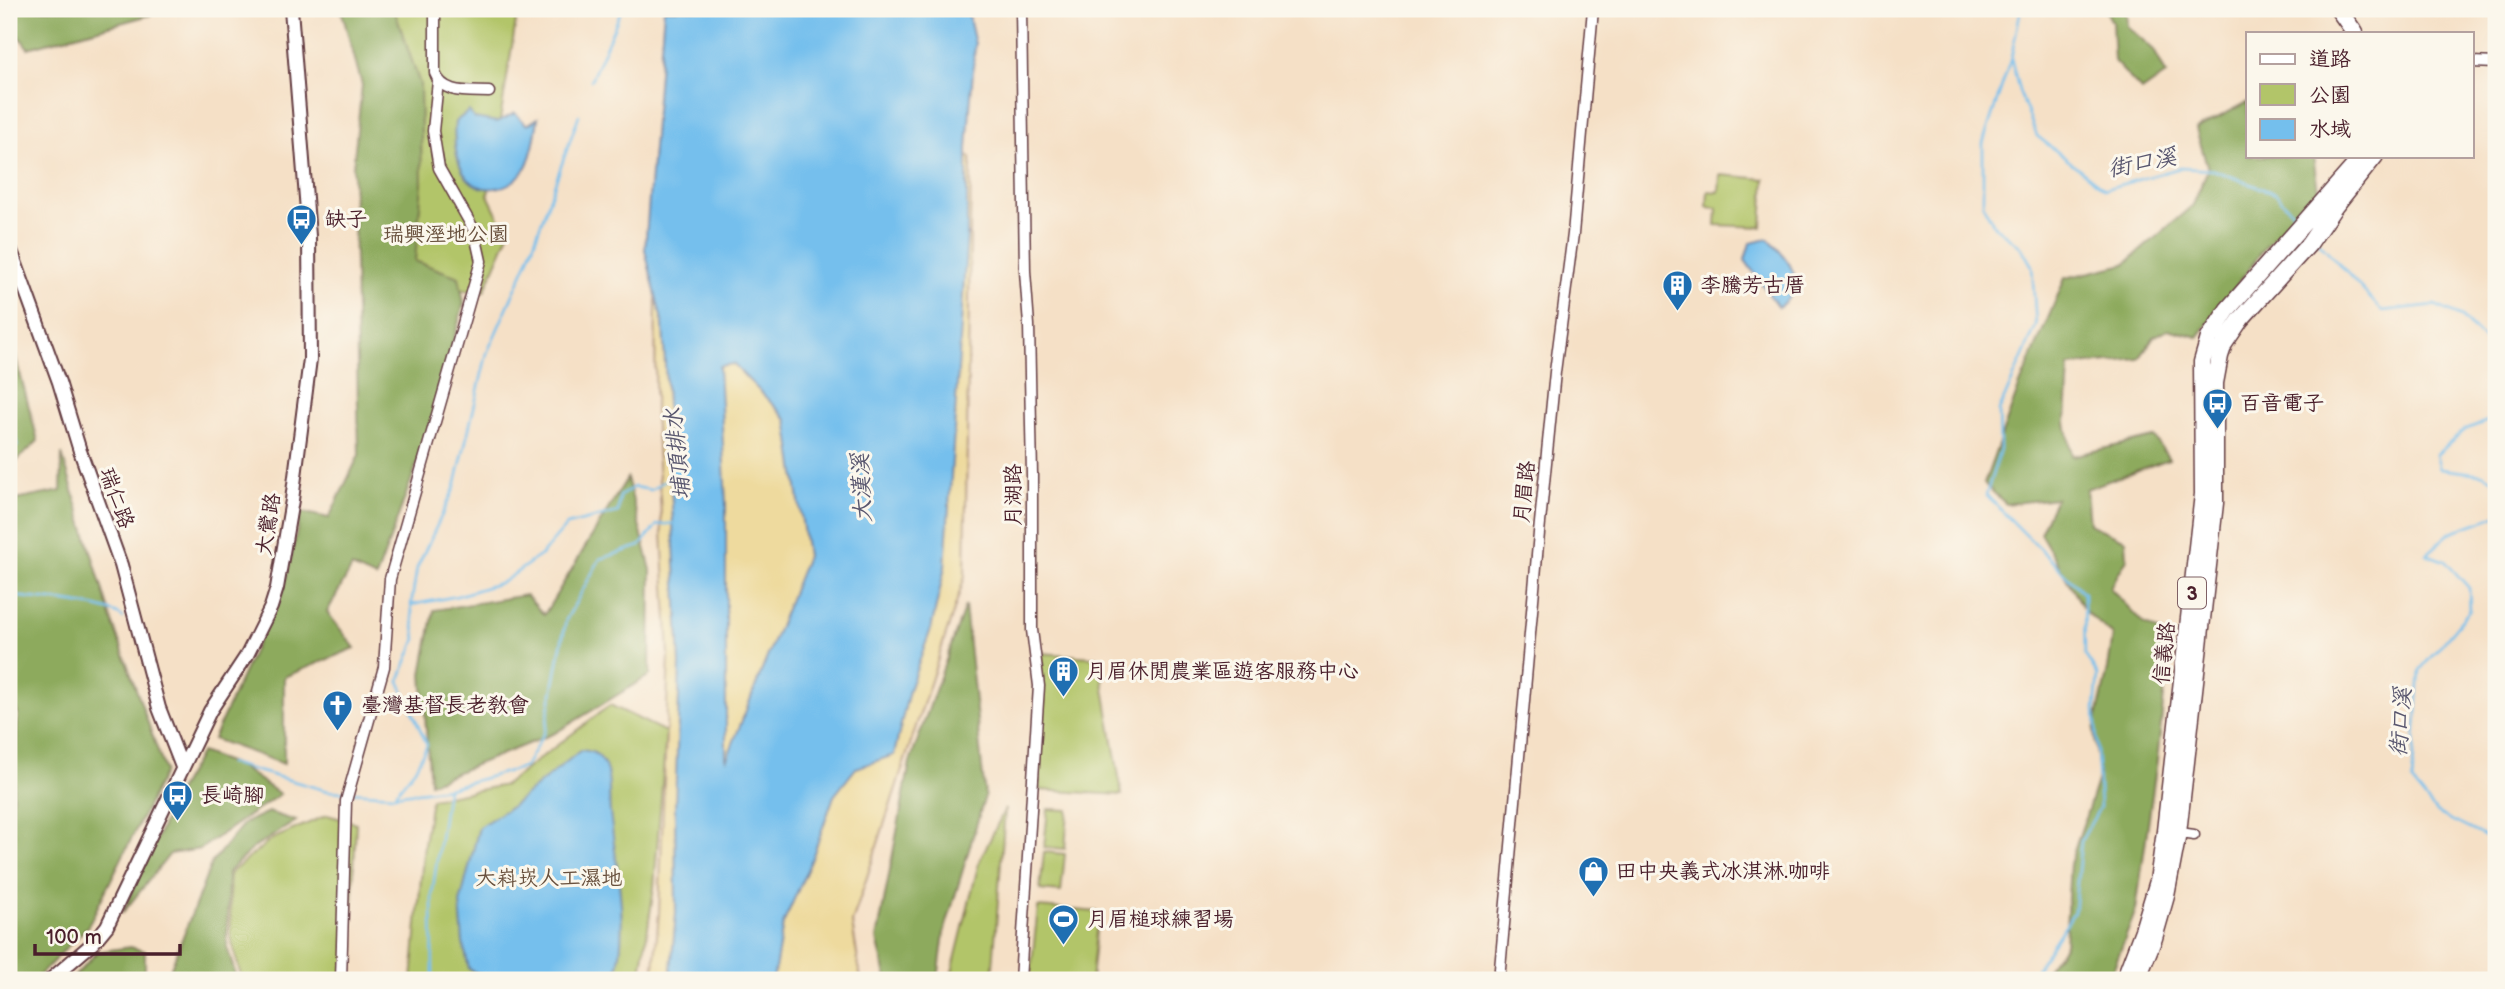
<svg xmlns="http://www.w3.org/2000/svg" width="2505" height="989" viewBox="0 0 2505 989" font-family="'Balsamiq Sans','LXGW WenKai TC',sans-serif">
<rect width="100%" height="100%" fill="#fbf7ec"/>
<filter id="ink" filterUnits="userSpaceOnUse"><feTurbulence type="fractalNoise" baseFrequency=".0143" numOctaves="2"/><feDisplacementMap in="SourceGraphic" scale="14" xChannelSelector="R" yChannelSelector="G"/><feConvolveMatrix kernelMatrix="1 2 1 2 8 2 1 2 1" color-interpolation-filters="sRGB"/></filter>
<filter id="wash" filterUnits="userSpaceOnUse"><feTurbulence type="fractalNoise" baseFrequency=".00686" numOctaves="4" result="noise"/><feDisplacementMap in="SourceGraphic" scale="28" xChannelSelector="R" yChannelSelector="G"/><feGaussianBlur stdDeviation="1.57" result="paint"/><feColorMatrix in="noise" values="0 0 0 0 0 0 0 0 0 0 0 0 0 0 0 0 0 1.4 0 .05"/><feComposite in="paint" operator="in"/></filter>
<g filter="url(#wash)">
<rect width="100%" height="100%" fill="#f5e0c6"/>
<path fill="#b2c569" stroke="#7e724a" stroke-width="2" d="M391,9H518L488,195L508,236L484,292L390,284Z
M1720,175L1765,179L1762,227L1716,225L1717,208L1707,207L1708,191L1719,192Z
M1041,653L1104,658L1102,676L1122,795L1039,790Z
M610,705L666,732L654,888L640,980H412L424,844L431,799L505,785Z
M1005,809L992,980H950L979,862Z
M1048,809L1068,810L1065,849L1044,847Z
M327,815L356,823L349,980H242L231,939L229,874L272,839Z
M1044,852L1065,854L1061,892L1040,890Z
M1038,907L1098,912L1091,980H1030Z"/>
<path fill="#8daa5d" stroke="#6c6444" stroke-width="2" d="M9,9H155L150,15L28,48L9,23Z
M341,9H394L420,84L422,184L415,261L459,277L464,303L426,439L376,578L352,567L327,612L355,648L284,677V764L213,739L286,580L301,512L329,518L359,455L353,167L362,85Z
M2105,9H2126L2127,26L2154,50L2166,74L2142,91L2114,61L2112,22Z
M2248,102V156H2313L2318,190L2267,245L2198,337L2168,329L2154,337L2139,359L2069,366L2066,422L2072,456L2154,437L2169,459L2086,489L2089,524L2126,540L2127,559L2110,588L2144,624L2170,637L2158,753L2136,910L2109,980H2039L2065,945L2070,864L2099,776L2094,730L2108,669L2113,635L2086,612L2040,533L2056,498L2006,504L1984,484L2019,387L2065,278L2125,264L2193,205L2208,169L2196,129Z
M9,332L38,441L9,468L15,500L61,491L62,454L112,621L165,771L88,926L35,980H9V858L18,714L9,688Z
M627,478L651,570L650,675L555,733L430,783L422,674L434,610L526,595L544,615Z
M965,606L985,796L944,933L938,980H887L877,939L910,762Z
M201,752L239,766L280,794L200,849L170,854L122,914L177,793Z
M268,812L296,821L252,849L228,872L227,947L237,980H166L212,862L244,823Z
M130,947L145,951V980H71L97,952Z"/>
<path fill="#eeda9e" stroke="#9c7c64" stroke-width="2" d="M657,144L971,157L965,576L852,923L861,980H653L659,913L669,655L655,410Z"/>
<path fill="#74bfed" stroke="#5f6f8c" stroke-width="2" fill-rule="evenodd" d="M664,9H967L975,44L967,148V234L945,567L931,629L909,690L894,755L856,768L834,796L811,861L783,924L773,980H670L676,913L675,806L680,664L663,325L645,250ZM733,364L787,419L807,556L726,761V504L719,366Z
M469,111L474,118L497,122L515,113L527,125L538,118C536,133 532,163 521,174C509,189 483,195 468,179C456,166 453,140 455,122Z
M1768,239C1789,259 1811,286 1778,307L1745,260L1750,243Z
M581,750C589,751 596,752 601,759C612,773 608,795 610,812C616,866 630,927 615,980H490L469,969L463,943L460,903L479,827L512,806Z"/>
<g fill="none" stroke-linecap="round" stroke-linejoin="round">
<path stroke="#74bfed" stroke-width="2.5" d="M2021,9L2011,58L2019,91L2037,136L2105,189L2180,168L2214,170L2276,194L2299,219
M2011,58L1983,143V205L1995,227L2021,247L2032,266L2036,326L1999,411L2000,450L1986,495L2084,593L2085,655L2098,675L2095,709L2100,807L2081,841L2074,912L2029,980
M591,80L622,9
M2317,240L2382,311L2435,305L2461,317L2496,352
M9,404L17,446
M2496,418L2466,429L2436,455L2440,469L2482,474L2496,481
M2496,516L2451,532L2426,554L2445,561L2469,588L2470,610L2420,670L2412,782L2437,813L2496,842
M9,596C31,598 112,604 123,618
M411,605L457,596L503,582L541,555L567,525L618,512L620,496L634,487L651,490L673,475
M229,763L328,791L344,792
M351,792L394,795L448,788L525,767L545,731L566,620L600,559L640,546L657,525L677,523
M394,795L415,769L427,745L399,681L416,639L411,605L417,568L455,487L487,353L527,263L579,115
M433,980L432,895L447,789"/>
</g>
</g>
<g filter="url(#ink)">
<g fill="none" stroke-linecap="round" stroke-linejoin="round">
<defs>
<path id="minor" d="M435,9V73C443,95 468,91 489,92
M2472,62L2496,63
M2173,832L2194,835
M341,980L346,801L384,667L390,579L481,261L474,230L439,168L433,131L438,81
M1020,980L1039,686L1032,630V475L1029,325L1025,271L1021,9
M1499,980L1539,533L1555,372L1573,234L1593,9"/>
<path id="tertiary" d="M9,245L59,382L80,451L121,565L159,708L182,767
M50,980L93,943L107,926L210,711L247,655L271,607L277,588L292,500L310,359L309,236L291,9"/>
<path id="primary" d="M2338,9L2355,33
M2124,980L2143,930L2158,881L2165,831L2203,494L2202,362L2209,338L2228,309L2363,156
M2137,980L2154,938L2166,896L2178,833L2215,503V383L2220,356L2224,344L2241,319L2309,244L2335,206L2375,156"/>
</defs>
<use href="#minor" stroke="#643c42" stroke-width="13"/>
<use href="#tertiary" stroke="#643c42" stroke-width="16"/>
<use href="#primary" stroke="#643c42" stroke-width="19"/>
<use href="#minor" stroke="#fff" stroke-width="10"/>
<use href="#tertiary" stroke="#fff" stroke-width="12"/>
<use href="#primary" stroke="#fff" stroke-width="16"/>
</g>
</g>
<defs>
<symbol id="bus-pin" viewBox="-11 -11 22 30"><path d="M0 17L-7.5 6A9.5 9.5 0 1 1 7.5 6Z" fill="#1f6fb2" stroke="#fbf7ec"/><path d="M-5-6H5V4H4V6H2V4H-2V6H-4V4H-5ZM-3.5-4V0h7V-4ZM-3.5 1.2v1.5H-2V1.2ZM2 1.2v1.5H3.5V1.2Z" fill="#fff"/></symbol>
<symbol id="building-pin" viewBox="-11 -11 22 30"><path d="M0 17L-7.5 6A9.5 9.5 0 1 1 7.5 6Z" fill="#1f6fb2" stroke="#fbf7ec"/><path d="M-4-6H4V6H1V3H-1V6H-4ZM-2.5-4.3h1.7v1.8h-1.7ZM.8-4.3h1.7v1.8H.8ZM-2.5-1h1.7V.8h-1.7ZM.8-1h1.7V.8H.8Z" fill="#fff"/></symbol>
<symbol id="church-pin" viewBox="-11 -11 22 30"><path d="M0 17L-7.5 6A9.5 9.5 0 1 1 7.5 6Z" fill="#1f6fb2" stroke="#fbf7ec"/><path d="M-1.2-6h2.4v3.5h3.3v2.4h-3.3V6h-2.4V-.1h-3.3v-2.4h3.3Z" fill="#fff"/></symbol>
<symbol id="shop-pin" viewBox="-11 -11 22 30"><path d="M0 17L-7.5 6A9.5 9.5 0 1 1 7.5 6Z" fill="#1f6fb2" stroke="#fbf7ec"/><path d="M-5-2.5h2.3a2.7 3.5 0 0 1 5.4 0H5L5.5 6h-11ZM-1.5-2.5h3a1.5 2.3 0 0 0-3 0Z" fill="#fff"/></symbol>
<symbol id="stadium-pin" viewBox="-11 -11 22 30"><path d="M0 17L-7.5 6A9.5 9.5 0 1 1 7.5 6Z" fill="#1f6fb2" stroke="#fbf7ec"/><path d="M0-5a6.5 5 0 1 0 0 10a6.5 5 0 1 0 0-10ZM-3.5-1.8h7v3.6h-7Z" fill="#fff"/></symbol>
</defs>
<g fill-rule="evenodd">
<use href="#bus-pin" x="284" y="202" width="35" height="47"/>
<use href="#building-pin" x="1660" y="268" width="35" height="47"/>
<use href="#bus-pin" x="2200" y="386" width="35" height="47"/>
<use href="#building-pin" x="1046" y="654" width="35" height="47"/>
<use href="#church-pin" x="320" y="688" width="35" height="47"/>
<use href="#bus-pin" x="160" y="778" width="35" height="47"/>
<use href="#shop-pin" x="1576" y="854" width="35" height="47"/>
<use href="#stadium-pin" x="1046" y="902" width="35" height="47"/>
</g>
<g text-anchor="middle" stroke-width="6" stroke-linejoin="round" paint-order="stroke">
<rect fill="#fbf7ec" stroke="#7f6065" stroke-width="2" x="2178" y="577.5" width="28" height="31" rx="5"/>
<g font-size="19" font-weight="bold" fill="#4a1f2b">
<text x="2192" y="600">3</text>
</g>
<g font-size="21" fill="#4a1f2b" stroke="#fbf7ec" text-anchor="start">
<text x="325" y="226">缺子</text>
<text x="1700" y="292">李騰芳古厝</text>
<text x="2240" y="410">百音電子</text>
<text x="1086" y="678">月眉休閒農業區遊客服務中心</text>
<text x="361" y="712">臺灣基督長老教會</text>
<text x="201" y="802">長崎腳</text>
<text x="1616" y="878">田中央義式冰淇淋.咖啡</text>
<text x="1087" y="926">月眉槌球練習場</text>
</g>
<g font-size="21" fill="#69513e" stroke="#fbf7ec">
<text x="446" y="241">瑞興溼地公園</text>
<text x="549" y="885">大嵙崁人工濕地</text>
</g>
<g font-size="21" fill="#4a1f2b" stroke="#fbf7ec">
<text transform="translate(1524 492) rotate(-84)" y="7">月眉路</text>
<text transform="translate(1013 495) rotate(-90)" y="7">月湖路</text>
<text transform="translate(117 498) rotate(70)" y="7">瑞仁路</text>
<text transform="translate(268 524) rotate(-81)" y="7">大鶯路</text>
<text transform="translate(2164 653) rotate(-84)" y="7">信義路</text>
</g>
<g font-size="23" font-style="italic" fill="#59576f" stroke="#fbf7ec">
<text transform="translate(2142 162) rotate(-11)" y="8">街口溪</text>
<text transform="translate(677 454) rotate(-96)" y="8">埔頂排水</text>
<text transform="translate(861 488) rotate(-93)" y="8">大漢溪</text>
<text transform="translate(2400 722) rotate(-86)" y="8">街口溪</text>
</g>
</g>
<rect width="2505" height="989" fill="none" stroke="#fbf7ec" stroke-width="35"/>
<rect x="2246" y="32" width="228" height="126" fill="#fbf7ec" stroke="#b4a19f" stroke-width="2"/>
<rect x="2260" y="54" width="35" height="10" fill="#ffffff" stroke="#b4a19f" stroke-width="2"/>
<text x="2309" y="66" font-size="21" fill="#4a1f2b">道路</text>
<rect x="2260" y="84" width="35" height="21" fill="#b2c569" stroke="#b4a19f" stroke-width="2"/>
<text x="2309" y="102" font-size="21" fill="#4a1f2b">公園</text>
<rect x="2260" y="119" width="35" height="21" fill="#74bfed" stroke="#b4a19f" stroke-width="2"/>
<text x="2309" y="136" font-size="21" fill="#4a1f2b">水域</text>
<path d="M35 944v10h145v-10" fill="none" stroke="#4a1f2b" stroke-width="3.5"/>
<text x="46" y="944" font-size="21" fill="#4a1f2b" stroke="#fbf7ec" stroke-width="5" paint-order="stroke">100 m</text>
</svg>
